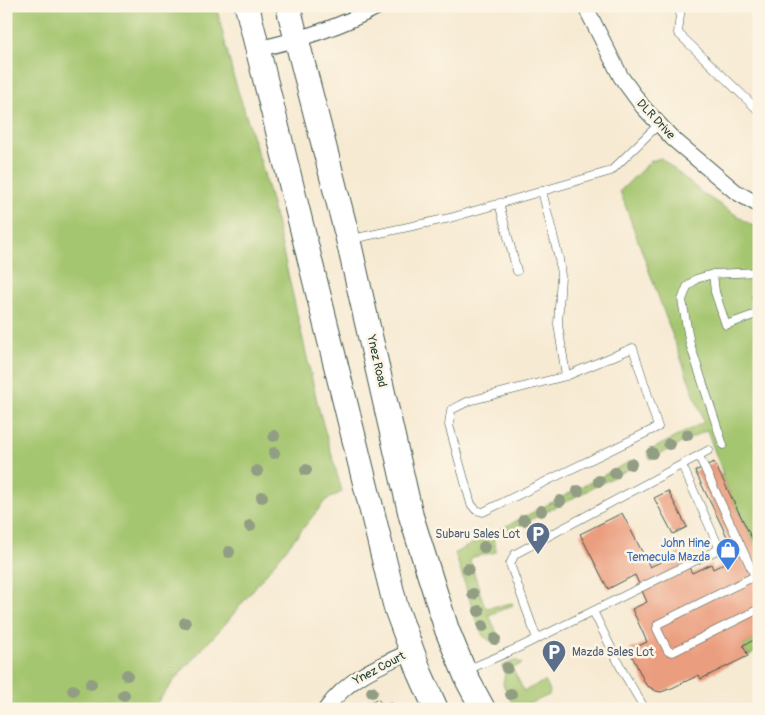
<svg xmlns="http://www.w3.org/2000/svg" width="765" height="715" viewBox="0 0 765 715" font-family="Pangolin,sans-serif">
<rect width="100%" height="100%" fill="#fcf5e5"/>
<filter id="ink" filterUnits="userSpaceOnUse"><feTurbulence type="fractalNoise" baseFrequency=".02" numOctaves="2"/><feDisplacementMap in="SourceGraphic" scale="10" xChannelSelector="R" yChannelSelector="G"/><feConvolveMatrix kernelMatrix="1 2 1 2 8 2 1 2 1" color-interpolation-filters="sRGB"/></filter>
<filter id="wash" filterUnits="userSpaceOnUse"><feTurbulence type="fractalNoise" baseFrequency=".0096" numOctaves="4" result="noise"/><feDisplacementMap in="SourceGraphic" scale="20" xChannelSelector="R" yChannelSelector="G"/><feGaussianBlur stdDeviation="1.12" result="paint"/><feColorMatrix in="noise" values="0 0 0 0 0 0 0 0 0 0 0 0 0 0 0 0 0 1.4 0 .05"/><feComposite in="paint" operator="in"/></filter>
<g filter="url(#wash)">
<rect width="100%" height="100%" fill="#f7ead3"/>
<path fill="#a5c66f" stroke="#628252" d="M6,6H216L233,75L262,166L276,221L318,406L342,492L326,500L226,623L182,671L152,709H6Z
M661,158L702,193L759,230V553L721,475L723,474L707,430L650,459L647,452L704,422L620,191L651,161Z
M633,460L637,465L493,539L496,549V552L473,557L470,560L484,605L487,608L512,603L513,605L489,615L500,640L495,644L483,636L474,613L455,553Z
M759,638V649L748,656L743,645Z
M514,661H518L522,664L512,668L524,691L545,681L550,691L549,695L527,705L529,709H515L503,684L505,672L502,666Z"/>
<g id="blocks">
<path fill="#eb9e7f" d="M714,462L759,553V638L743,645L748,656L701,679L699,675L672,688L661,692L656,691L646,685L629,650L647,642L632,609L647,602L635,575L608,589L580,534L622,513L650,567L681,552L692,573L711,564L713,569L737,557L695,471Z
M668,491L687,527L673,534L654,498Z
M377,699L384,705L391,703L394,709H354Z"/>
</g>
</g>
<g filter="url(#ink)">
<use href="#blocks" fill-opacity="0" stroke="#3f574c" stroke-width="1"/>
<g fill="none" stroke-linecap="round" stroke-linejoin="round">
<defs>
<path id="service" d="M681,6L678,33L759,111
M542,191L559,259L561,276L558,324L566,376L469,401L451,410L449,425L471,504L476,510L483,512L658,427L633,348L566,376
M499,203L517,271
M352,239L450,218L611,171L659,124
M759,272L713,274L715,292L726,325L759,313
M713,274L696,279L687,287L682,300L690,344L723,445
M759,293L757,297L759,306
M699,456L759,585
M755,576L658,624L657,629L668,651L673,652L759,609
M593,611L623,672L645,709
M537,639L510,564L515,554L709,450
M467,670L520,647L717,550L718,545L682,465"/>
<path id="minor" d="M585,6L621,77L643,107L672,138L736,192L759,205
M257,49C300,40 340,27 379,6
M326,709C348,678 378,666 412,651"/>
<path id="primary" d="M247,6L396,608L420,673L436,709
M288,6L348,239L411,516L447,630L468,681L483,709"/>
</defs>
<use href="#service" stroke="#3f574c" stroke-width="9"/>
<use href="#minor" stroke="#3f574c" stroke-width="17"/>
<use href="#primary" stroke="#3f574c" stroke-width="26"/>
<use href="#service" stroke="#fff" stroke-width="8"/>
<use href="#minor" stroke="#fff" stroke-width="15"/>
<use href="#primary" stroke="#fff" stroke-width="24"/>
</g>
<g fill="#929e84">
<circle cx="687" cy="435" r="6"/>
<circle cx="274" cy="436" r="6"/>
<circle cx="669" cy="444" r="6"/>
<circle cx="274" cy="453" r="6"/>
<circle cx="652" cy="453" r="6"/>
<circle cx="631" cy="464" r="6"/>
<circle cx="306" cy="470" r="6"/>
<circle cx="257" cy="471" r="6"/>
<circle cx="615" cy="473" r="6"/>
<circle cx="599" cy="481" r="6"/>
<circle cx="578" cy="491" r="6"/>
<circle cx="262" cy="497" r="6"/>
<circle cx="560" cy="501" r="6"/>
<circle cx="541" cy="511" r="6"/>
<circle cx="524" cy="520" r="6"/>
<circle cx="250" cy="526" r="6"/>
<circle cx="484" cy="547" r="6"/>
<circle cx="229" cy="552" r="6"/>
<circle cx="468" cy="569" r="6"/>
<circle cx="473" cy="594" r="6"/>
<circle cx="479" cy="611" r="6"/>
<circle cx="185" cy="623" r="6"/>
<circle cx="483" cy="626" r="6"/>
<circle cx="495" cy="639" r="6"/>
<circle cx="507" cy="668" r="6"/>
<circle cx="127" cy="675" r="6"/>
<circle cx="91" cy="684" r="6"/>
<circle cx="73" cy="690" r="6"/>
<circle cx="372" cy="692" r="6"/>
<circle cx="511" cy="694" r="6"/>
<circle cx="124" cy="695" r="6"/>
</g>
</g>
<defs>
<symbol id="parking-pin" viewBox="-11 -11 22 30"><path d="M0 17L-7.5 6A9.5 9.5 0 1 1 7.5 6Z" fill="#5c6f8a" stroke="#fcf5e5"/><path d="M-3.5-5.5H1a3.5 3.5 0 0 1 0 7H-1V5.5H-3.5ZM-1-3.4V-.6H.8a1.4 1.4 0 0 0 0-2.8Z" fill="#fff"/></symbol>
<symbol id="shop-pin" viewBox="-11 -11 22 30"><path d="M0 17L-7.5 6A9.5 9.5 0 1 1 7.5 6Z" fill="#3f7fe0" stroke="#fcf5e5"/><path d="M-5-2.5h2.3a2.7 3.5 0 0 1 5.4 0H5L5.5 6h-11ZM-1.5-2.5h3a1.5 2.3 0 0 0-3 0Z" fill="#fff"/></symbol>
</defs>
<g fill-rule="evenodd">
<use href="#parking-pin" x="524" y="520" width="28" height="38"/>
<use href="#shop-pin" x="714" y="536" width="28" height="38"/>
<use href="#parking-pin" x="540" y="638" width="28" height="38"/>
</g>
<g text-anchor="middle" stroke-width="5" stroke-linejoin="round" paint-order="stroke">
<g font-size="12" fill="#1f3d34" stroke="#fcf5e5">
<text transform="translate(656 119) rotate(47)" y="4">DLR Drive</text>
<text transform="translate(377 361) rotate(77)" y="4">Ynez Road</text>
<text transform="translate(379 668) rotate(-28)" y="4">Ynez Court</text>
</g>
<g font-size="12" fill="#4e5e75" stroke="#fcf5e5" text-anchor="end">
<text x="520" y="538">Subaru Sales Lot</text>
<text x="572" y="656" text-anchor="start">Mazda Sales Lot</text>
</g>
<g font-size="12" fill="#366cbe" stroke="#fcf5e5" text-anchor="end">
<text x="710" y="547">John Hine<tspan x="710" dy="14">Temecula Mazda</tspan></text>
</g>
</g>
<rect width="765" height="715" fill="none" stroke="#fcf5e5" stroke-width="25"/>
</svg>
